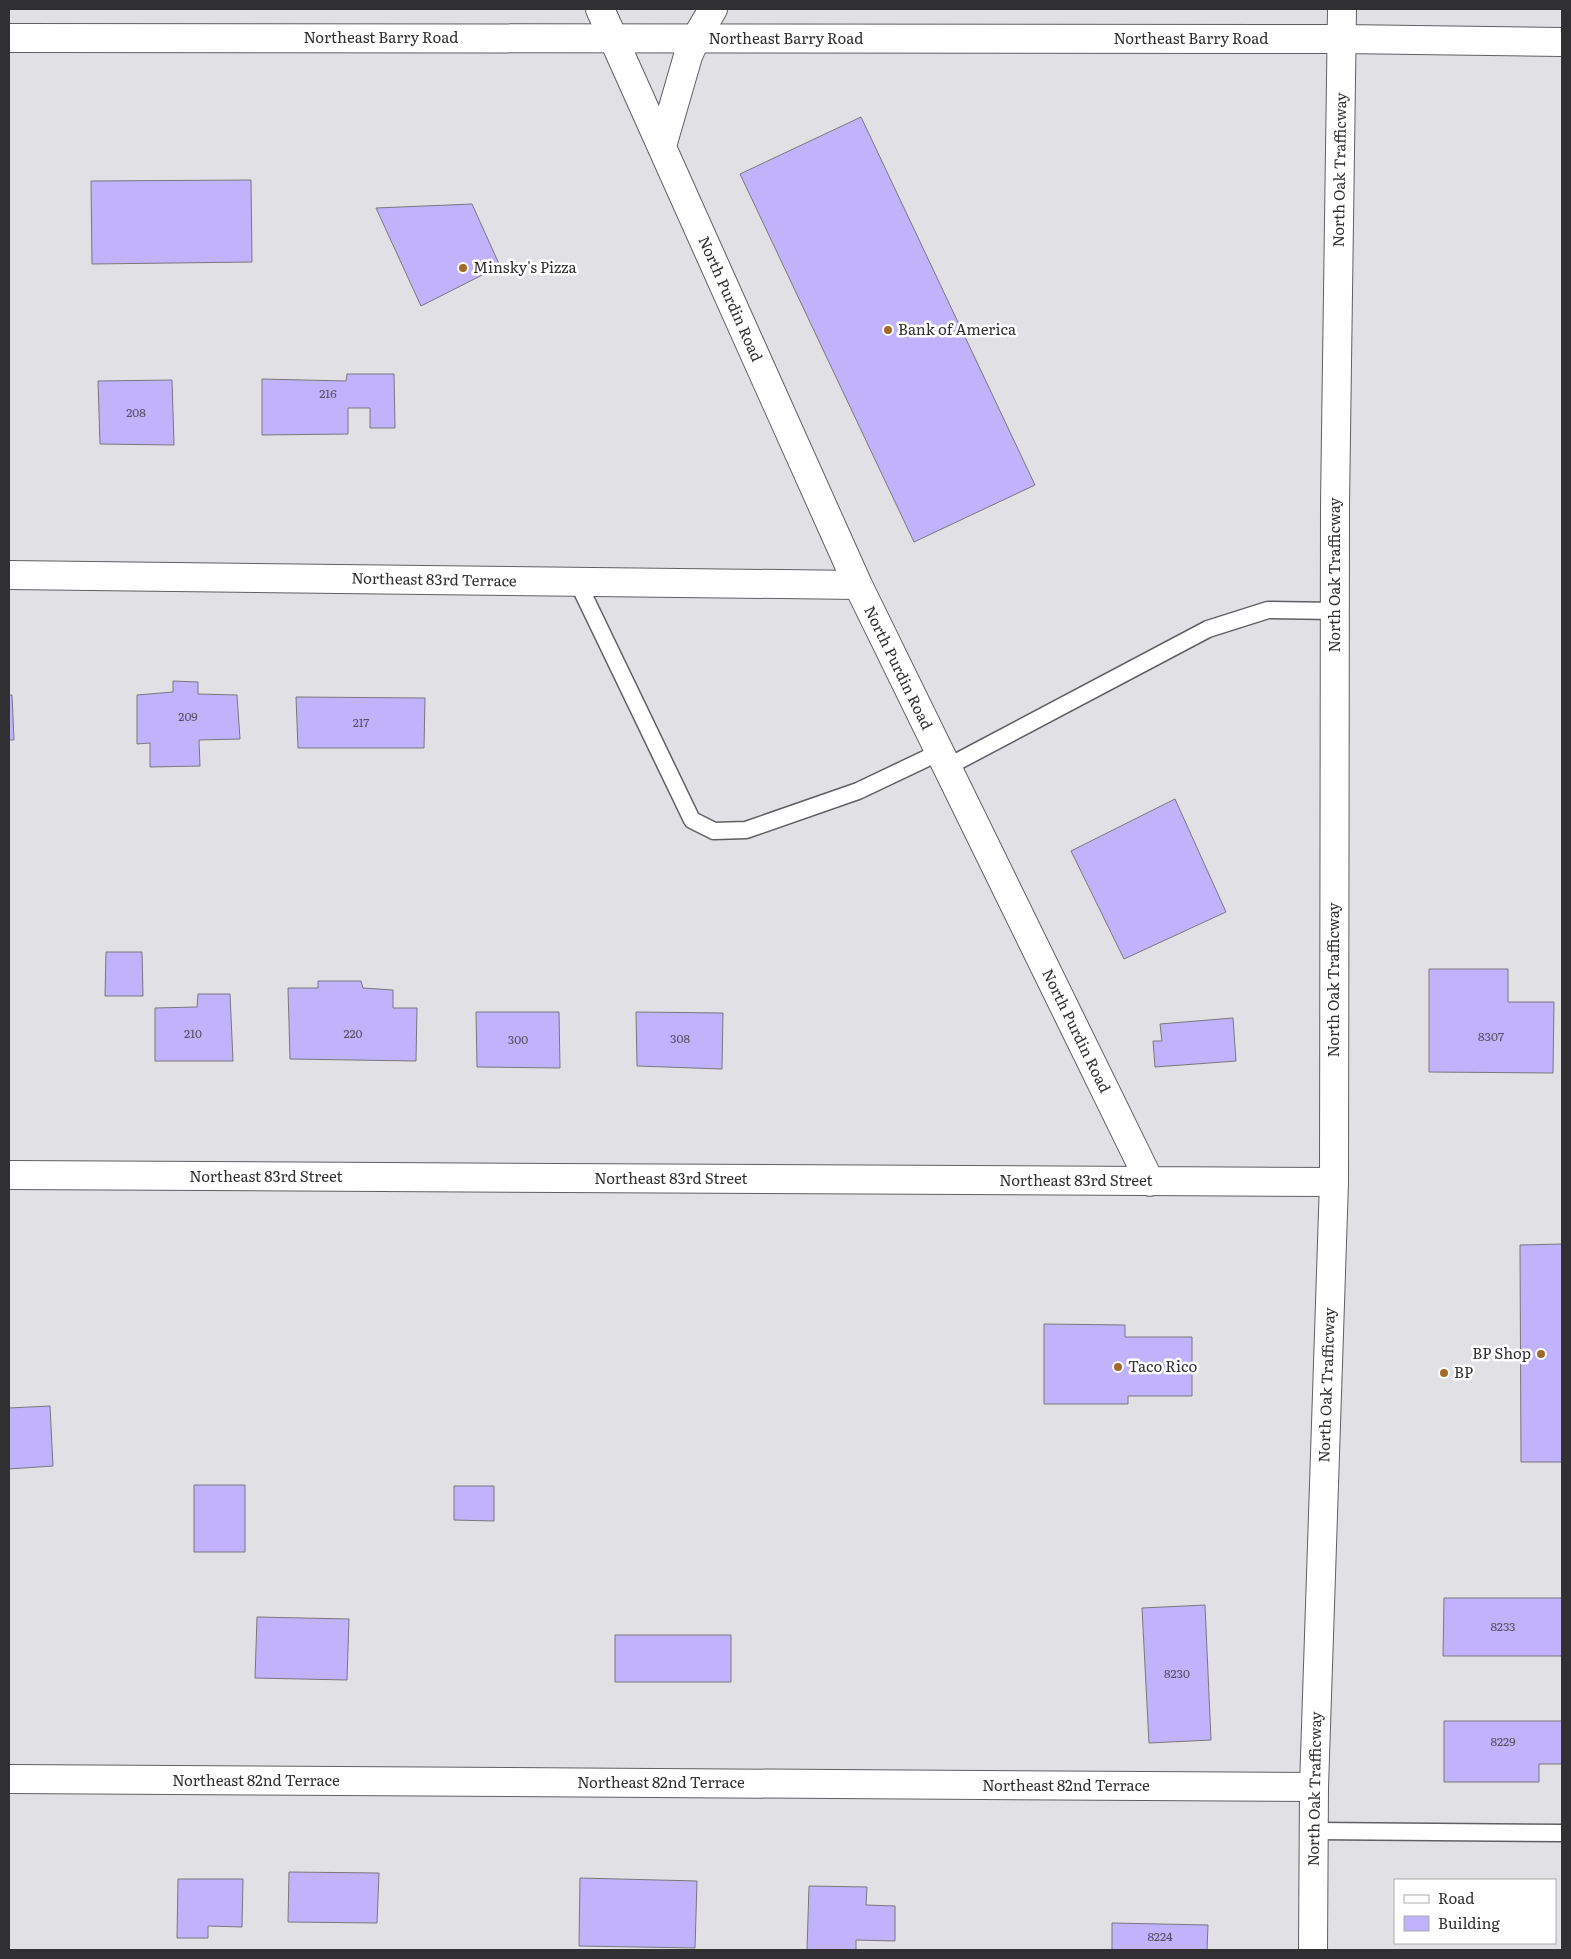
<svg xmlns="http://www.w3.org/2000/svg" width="1571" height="1959" viewBox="0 0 1571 1959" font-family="Literata,serif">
<rect width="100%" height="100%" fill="#e0e0e5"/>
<path fill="#c0b3fb" stroke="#78787d" d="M861,117L1035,485L914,542L740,174Z
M251,180L252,262L92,264L91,181Z
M472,204L500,266L421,306L376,208Z
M347,374H394L395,428H370V408H348V434L262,435V379L346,381Z
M172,380L174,445L100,444L98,381Z
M173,681L198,682V694L237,695L240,739L199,740L200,766L150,767V743L137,744V695L173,692Z
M9,695H12L14,740H9Z
M296,697L425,698L424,748H298Z
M1175,799L1226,912L1124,959L1071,851Z
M106,952H142L143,996H105Z
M1429,969H1508V1002H1554L1553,1073L1429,1072Z
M318,981H361L363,988L393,990V1008H417L416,1061L290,1059L288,988H318Z
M198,994H230L233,1061H155V1008L197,1007Z
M476,1012H559L560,1068L477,1067Z
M636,1012L723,1013L722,1069L637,1066Z
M1233,1018L1236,1061L1155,1067L1153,1041H1162L1160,1024Z
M1562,1244V1462H1521L1520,1245Z
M1044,1324L1125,1325V1337H1192V1396H1128V1404H1044Z
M50,1406L53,1466L9,1469V1408Z
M194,1485H245V1552H194Z
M454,1486H494V1521L454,1520Z
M1444,1598H1562V1656H1443Z
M1205,1605L1211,1740L1149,1743L1142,1608Z
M257,1617L349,1619L347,1680L255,1678Z
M615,1635H731V1682H615Z
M1444,1721H1562V1764H1539V1782H1444Z
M289,1872L379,1873L377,1923L288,1922Z
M580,1878L697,1881L695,1948L579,1946Z
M178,1879H243L242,1927L208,1926V1938H177Z
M809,1886L867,1887L866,1905L895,1906V1941L856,1940V1950H807Z
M1112,1923L1208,1925L1207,1950H1112Z"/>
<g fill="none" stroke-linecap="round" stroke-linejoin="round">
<defs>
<path id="service" d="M577,581L692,820L714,831L746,830L858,791L940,752
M947,767L1208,629L1268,610L1335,611
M1314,1831L1562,1833"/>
<path id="minor" d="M600,9L858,585L1150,1182
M662,146L688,56L696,38L713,9
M9,575L858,585
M9,1175L1334,1182
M9,1779L1314,1787"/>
<path id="secondary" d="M9,38L1342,39L1562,42
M1313,1950L1314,1787L1334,1182L1335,505L1342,9"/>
</defs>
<use href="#service" stroke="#606064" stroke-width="19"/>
<use href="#minor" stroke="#606064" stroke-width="30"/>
<use href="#secondary" stroke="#606064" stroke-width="30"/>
<use href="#service" stroke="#fff" stroke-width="16"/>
<use href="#minor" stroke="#fff" stroke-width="28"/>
<use href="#secondary" stroke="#fff" stroke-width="28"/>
</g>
<g fill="#a5682c" stroke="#fff" stroke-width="2">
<circle cx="463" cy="268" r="5"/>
<circle cx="888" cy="330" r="5"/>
<circle cx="1541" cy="1354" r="5"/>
<circle cx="1118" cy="1367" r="5"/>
<circle cx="1444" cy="1373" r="5"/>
</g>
<g text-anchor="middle" stroke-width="5" stroke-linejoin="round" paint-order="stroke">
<g font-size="12" fill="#545164">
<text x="328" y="398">216</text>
<text x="136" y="417">208</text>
<text x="188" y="721">209</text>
<text x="361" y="727">217</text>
<text x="193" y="1038">210</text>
<text x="353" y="1038">220</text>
<text x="1491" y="1041">8307</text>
<text x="680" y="1043">308</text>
<text x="518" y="1044">300</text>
<text x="1503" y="1631">8233</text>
<text x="1177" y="1678">8230</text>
<text x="1503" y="1746">8229</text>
<text x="1160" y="1941">8224</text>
</g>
<g font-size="15" fill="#303032" stroke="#fff">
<text x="381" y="43">Northeast Barry Road</text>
<text x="786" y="44">Northeast Barry Road</text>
<text x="1191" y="44">Northeast Barry Road</text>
<text transform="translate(1340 170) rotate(-89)" y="5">North Oak Trafficway</text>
<text transform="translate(730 299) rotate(66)" y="5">North Purdin Road</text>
<text transform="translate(1335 575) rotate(-90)" y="5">North Oak Trafficway</text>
<text transform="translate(434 580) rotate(1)" y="5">Northeast 83rd Terrace</text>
<text transform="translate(898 668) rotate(64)" y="5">North Purdin Road</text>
<text transform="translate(1334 980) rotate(-90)" y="5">North Oak Trafficway</text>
<text transform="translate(1076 1031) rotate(64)" y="5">North Purdin Road</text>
<text x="266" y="1182">Northeast 83rd Street</text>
<text x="671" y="1184">Northeast 83rd Street</text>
<text x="1076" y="1186">Northeast 83rd Street</text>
<text transform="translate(1327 1385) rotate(-88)" y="5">North Oak Trafficway</text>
<text x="256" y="1786">Northeast 82nd Terrace</text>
<text x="661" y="1788">Northeast 82nd Terrace</text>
<text x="1066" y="1791">Northeast 82nd Terrace</text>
<text transform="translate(1315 1789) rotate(-89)" y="5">North Oak Trafficway</text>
</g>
<g font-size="15" fill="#303032" stroke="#fff" text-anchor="start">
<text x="473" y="273">Minsky's Pizza</text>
<text x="898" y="335">Bank of America</text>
<text x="1531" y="1359" text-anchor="end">BP Shop</text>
<text x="1128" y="1372">Taco Rico</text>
<text x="1454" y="1378">BP</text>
</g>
</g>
<rect width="1571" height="1959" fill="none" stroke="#303032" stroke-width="20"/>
<rect x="1394" y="1879" width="162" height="65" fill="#ffffff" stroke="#acacad"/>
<rect x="1404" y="1895" width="25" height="8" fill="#ffffff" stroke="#acacad"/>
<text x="1438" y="1904" font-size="15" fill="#303032">Road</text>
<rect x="1404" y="1916" width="25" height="15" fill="#c0b3fb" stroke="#acacad"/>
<text x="1438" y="1929" font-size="15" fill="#303032">Building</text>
</svg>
